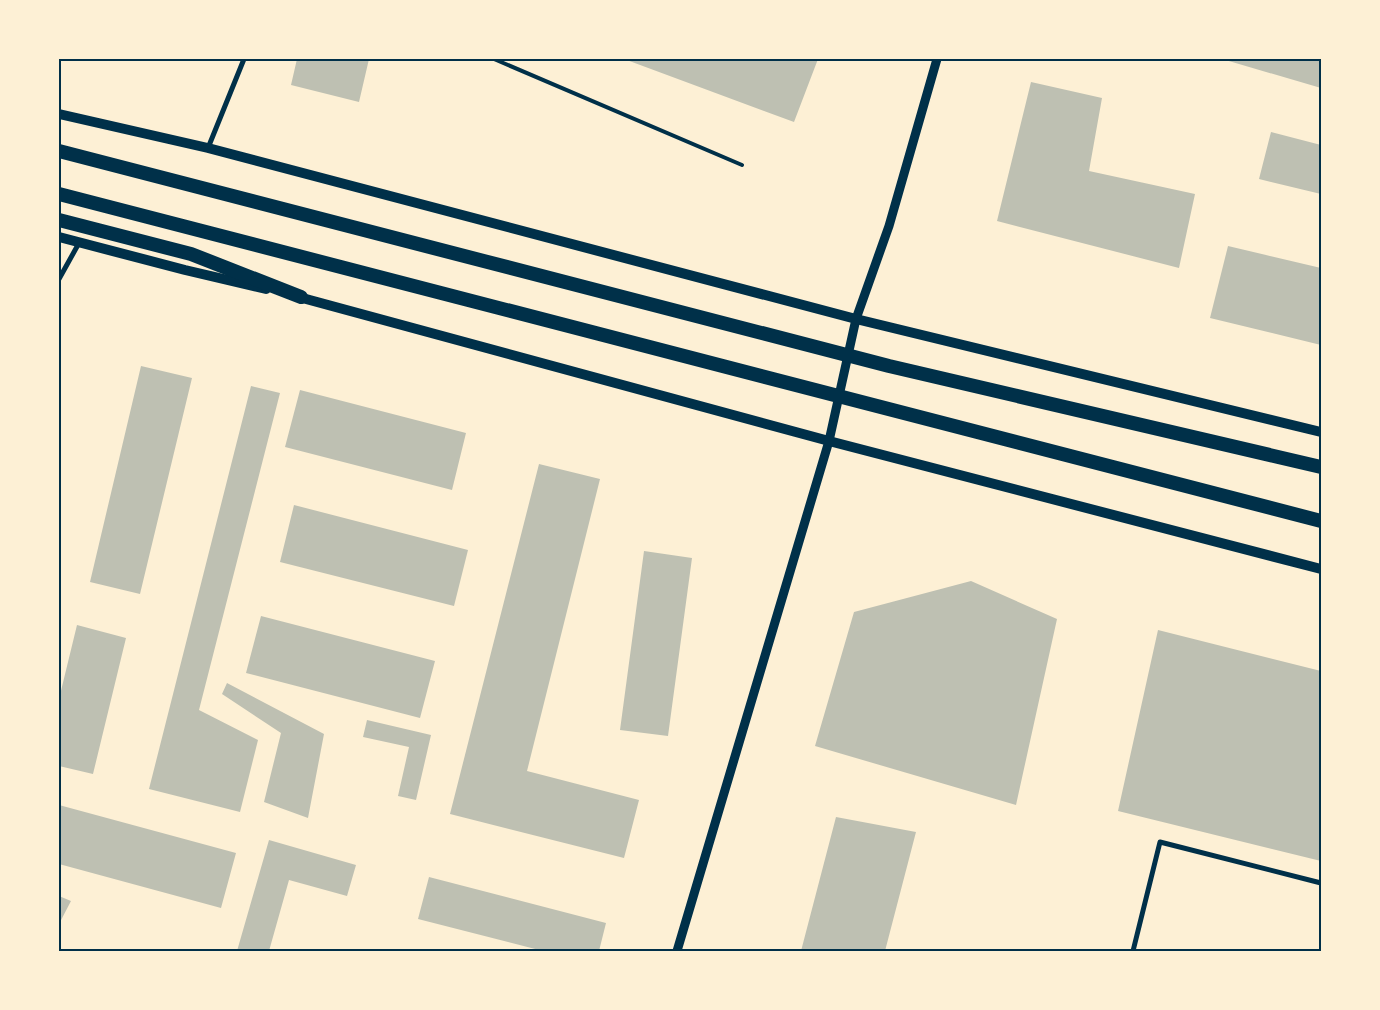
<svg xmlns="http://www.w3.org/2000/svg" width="1380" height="1010" viewBox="0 0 1380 1010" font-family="'Golos Text',sans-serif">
<rect width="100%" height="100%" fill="#fdf0d5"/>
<path fill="#bec0b2" d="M297,59H369L359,102L291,85Z
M624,59H818L794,122Z
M1222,59H1321V88Z
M1031,82L1102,98L1089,171L1195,194L1179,268L997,221Z
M1271,132L1321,145V194L1259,179Z
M1228,246L1321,268V345L1210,318Z
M141,366L192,378L140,594L90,582Z
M251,386L280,393L199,710L258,740L240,812L149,789Z
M300,390L466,433L452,490L285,447Z
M539,464L600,479L527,771L639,800L624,858L450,814Z
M294,505L468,550L454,606L280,562Z
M644,551L692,558L668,736L620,730Z
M971,581L1057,619L1016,805L815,746L854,612Z
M261,616L435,661L420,718L246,673Z
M77,625L126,638L93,774L59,766V699Z
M1158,630L1321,671V861L1118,811Z
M227,683L324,734L308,818L264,802L281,733L222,694Z
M367,720L431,735L416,800L398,796L409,747L363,737Z
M59,805L236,853L221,908L59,864Z
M836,817L916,832L885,951H801Z
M269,840L356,865L347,896L289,880L269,951H237Z
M429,877L606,923L599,951H543L418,919Z
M59,896L71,901L59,924Z"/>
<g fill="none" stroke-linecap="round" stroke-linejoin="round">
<path stroke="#003049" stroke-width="4" d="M494,59L742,165"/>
<path stroke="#003049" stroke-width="5" d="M208,148L244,59
M59,279L79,243
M1133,951L1160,842L1321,883"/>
<path stroke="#003049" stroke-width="9" d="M677,951L829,441L856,319L889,226L937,59"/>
<path stroke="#003049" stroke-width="10" d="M59,114L208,148L856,319L1321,432
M59,237L185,270L266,289
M295,296L829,441L1321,569"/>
<path stroke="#003049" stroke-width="14" d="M59,151L889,366L1321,467
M59,194L1321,521
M59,220L191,254L301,297"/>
</g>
<rect width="1380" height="1010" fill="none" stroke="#fdf0d5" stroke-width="120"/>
<rect x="60" y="60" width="1260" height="890" fill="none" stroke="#003049" stroke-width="2"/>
</svg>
